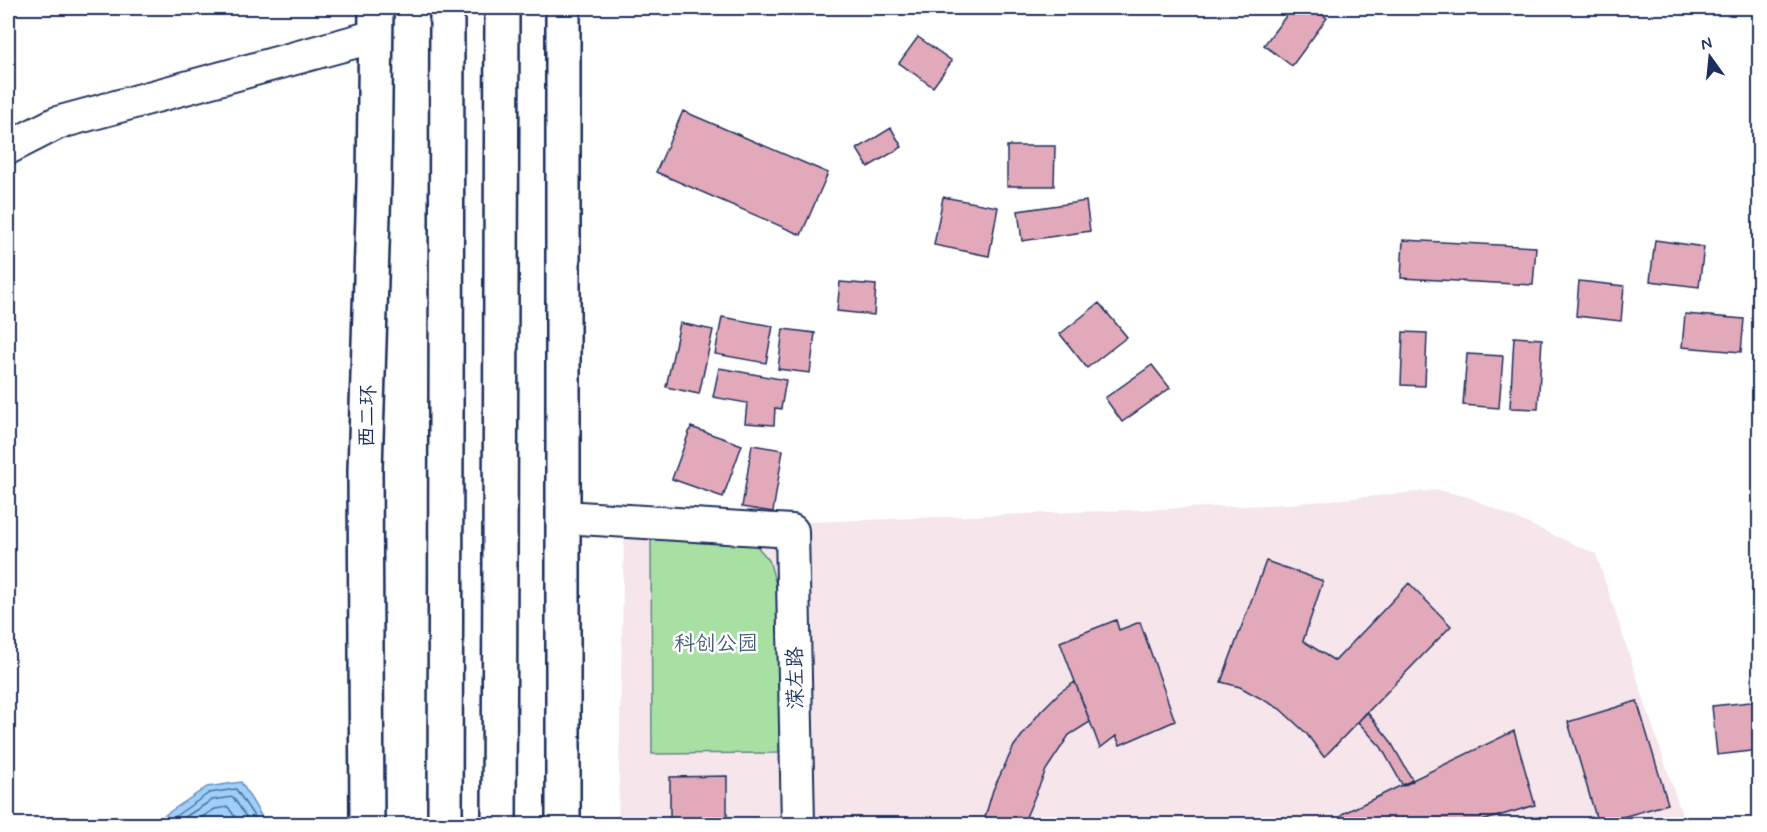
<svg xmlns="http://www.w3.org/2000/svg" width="1767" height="832" viewBox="0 0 1767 832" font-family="Mynerve,'LXGW WenKai TC',sans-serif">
<rect width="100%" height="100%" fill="#fff"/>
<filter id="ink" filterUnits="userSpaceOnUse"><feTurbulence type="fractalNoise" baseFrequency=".0167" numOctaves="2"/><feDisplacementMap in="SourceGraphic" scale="12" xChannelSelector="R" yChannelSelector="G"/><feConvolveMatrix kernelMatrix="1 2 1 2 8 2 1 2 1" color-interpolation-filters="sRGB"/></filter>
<g filter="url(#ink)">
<path fill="#f6e5ea" d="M1438,490L1468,497L1596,554L1685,824H618L624,537L634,507L654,506L734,517L809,522L1291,504Z"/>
<path fill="#a8e0a4" stroke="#628881" stroke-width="1.5" d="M651,533L754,543L769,560L779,595V753L652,754Z"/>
<path fill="#9ecffa" stroke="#6a8fbc" stroke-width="1.5" d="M241,782L266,824H157L162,817L207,787Z"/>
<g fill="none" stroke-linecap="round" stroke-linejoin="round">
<path stroke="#4f6f9c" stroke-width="1.5" d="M164,824L209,793L236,789L259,824
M174,824L212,800L233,797L251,824
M191,824L215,809L228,807L240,824"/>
</g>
<path fill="#e1a9ba" stroke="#1b2f5e" stroke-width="1.5" d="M1292,8H1312L1327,18L1292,66L1264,45Z
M918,37L952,61L933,87L899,63Z
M683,111L828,173L801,235L656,172Z
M891,128L902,147L868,167L857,149Z
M1007,146H1055L1054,186H1007Z
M943,197L998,207L989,256L934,245Z
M1086,201L1090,231L1022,241L1018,211Z
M1403,240L1536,247L1533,285L1401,278Z
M1655,240L1704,247L1699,287L1650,281Z
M1579,281L1624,286L1621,321L1576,316Z
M840,282L876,285L874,315L837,311Z
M1099,303L1127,337L1087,368L1060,334Z
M1685,314L1744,319L1741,352L1682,347Z
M722,317L773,326L766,363L715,354Z
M680,323L713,330L699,394L666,387Z
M783,329L815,333L810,373L778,369Z
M1403,332L1427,333L1425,386L1401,385Z
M1514,337L1542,339L1538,409L1510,408Z
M1467,354L1503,356L1499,408L1463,405Z
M1152,365L1170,388L1122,422L1105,398Z
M719,368L786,380L781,409L775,408L774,425L745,423L747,403L713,397Z
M691,427L742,445L723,497L672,479Z
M752,445L783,450L773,512L742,507Z
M1266,561L1323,581L1303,641L1335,661L1409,583L1451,626L1324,757L1306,733L1280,709L1240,687L1221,682Z
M1116,620L1119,630L1140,622L1175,721L1120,745L1116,736L1100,748L1060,642Z
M1075,682L1090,722L1069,735L1046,770L1023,824H983L993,790L1014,746L1041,711L1060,692Z
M1637,701L1668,804L1598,824L1568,722Z
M1760,701V750L1717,755L1712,706Z
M1367,712L1389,739L1413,781L1403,786L1381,747L1358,722Z
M1514,731L1535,805L1472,824H1343L1342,814Z
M727,776V824H670V777Z"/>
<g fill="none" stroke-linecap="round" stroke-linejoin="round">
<defs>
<path id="minor" d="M8,148L57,123L376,36
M563,517L792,531L798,824"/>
<path id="primary" d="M563,8V824
M367,824L365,470L374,184L376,8"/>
<path id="trunk" d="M445,824L447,8
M499,824L502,8"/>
</defs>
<use href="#minor" stroke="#1b2f5e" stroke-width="36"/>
<use href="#primary" stroke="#1b2f5e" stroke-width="38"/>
<use href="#trunk" stroke="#1b2f5e" stroke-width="38"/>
<use href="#minor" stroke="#fff" stroke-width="32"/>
<use href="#primary" stroke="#fff" stroke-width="33"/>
<use href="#trunk" stroke="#fff" stroke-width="33"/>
</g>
</g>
<g text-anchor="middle" stroke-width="5" stroke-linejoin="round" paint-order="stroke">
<g font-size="21" fill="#1b2f5e" stroke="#fff">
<text transform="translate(367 416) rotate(-88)" y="7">西二环</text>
<text transform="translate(795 678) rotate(-91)" y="7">溁左路</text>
</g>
<g font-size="21" fill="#3e5b70" stroke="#fff">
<text x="716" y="650">科创公园</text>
</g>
</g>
<rect width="1767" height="832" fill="none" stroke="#fff" stroke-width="30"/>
<rect x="15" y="15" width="1737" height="802" fill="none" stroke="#1b2f5e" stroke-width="2" filter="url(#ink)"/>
<g transform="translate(1710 57) rotate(345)" stroke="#ffffff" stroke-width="4.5" paint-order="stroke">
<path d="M0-4.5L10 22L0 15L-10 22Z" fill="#1b2f5e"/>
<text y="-9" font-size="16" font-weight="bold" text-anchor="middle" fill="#1b2f5e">N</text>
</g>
</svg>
